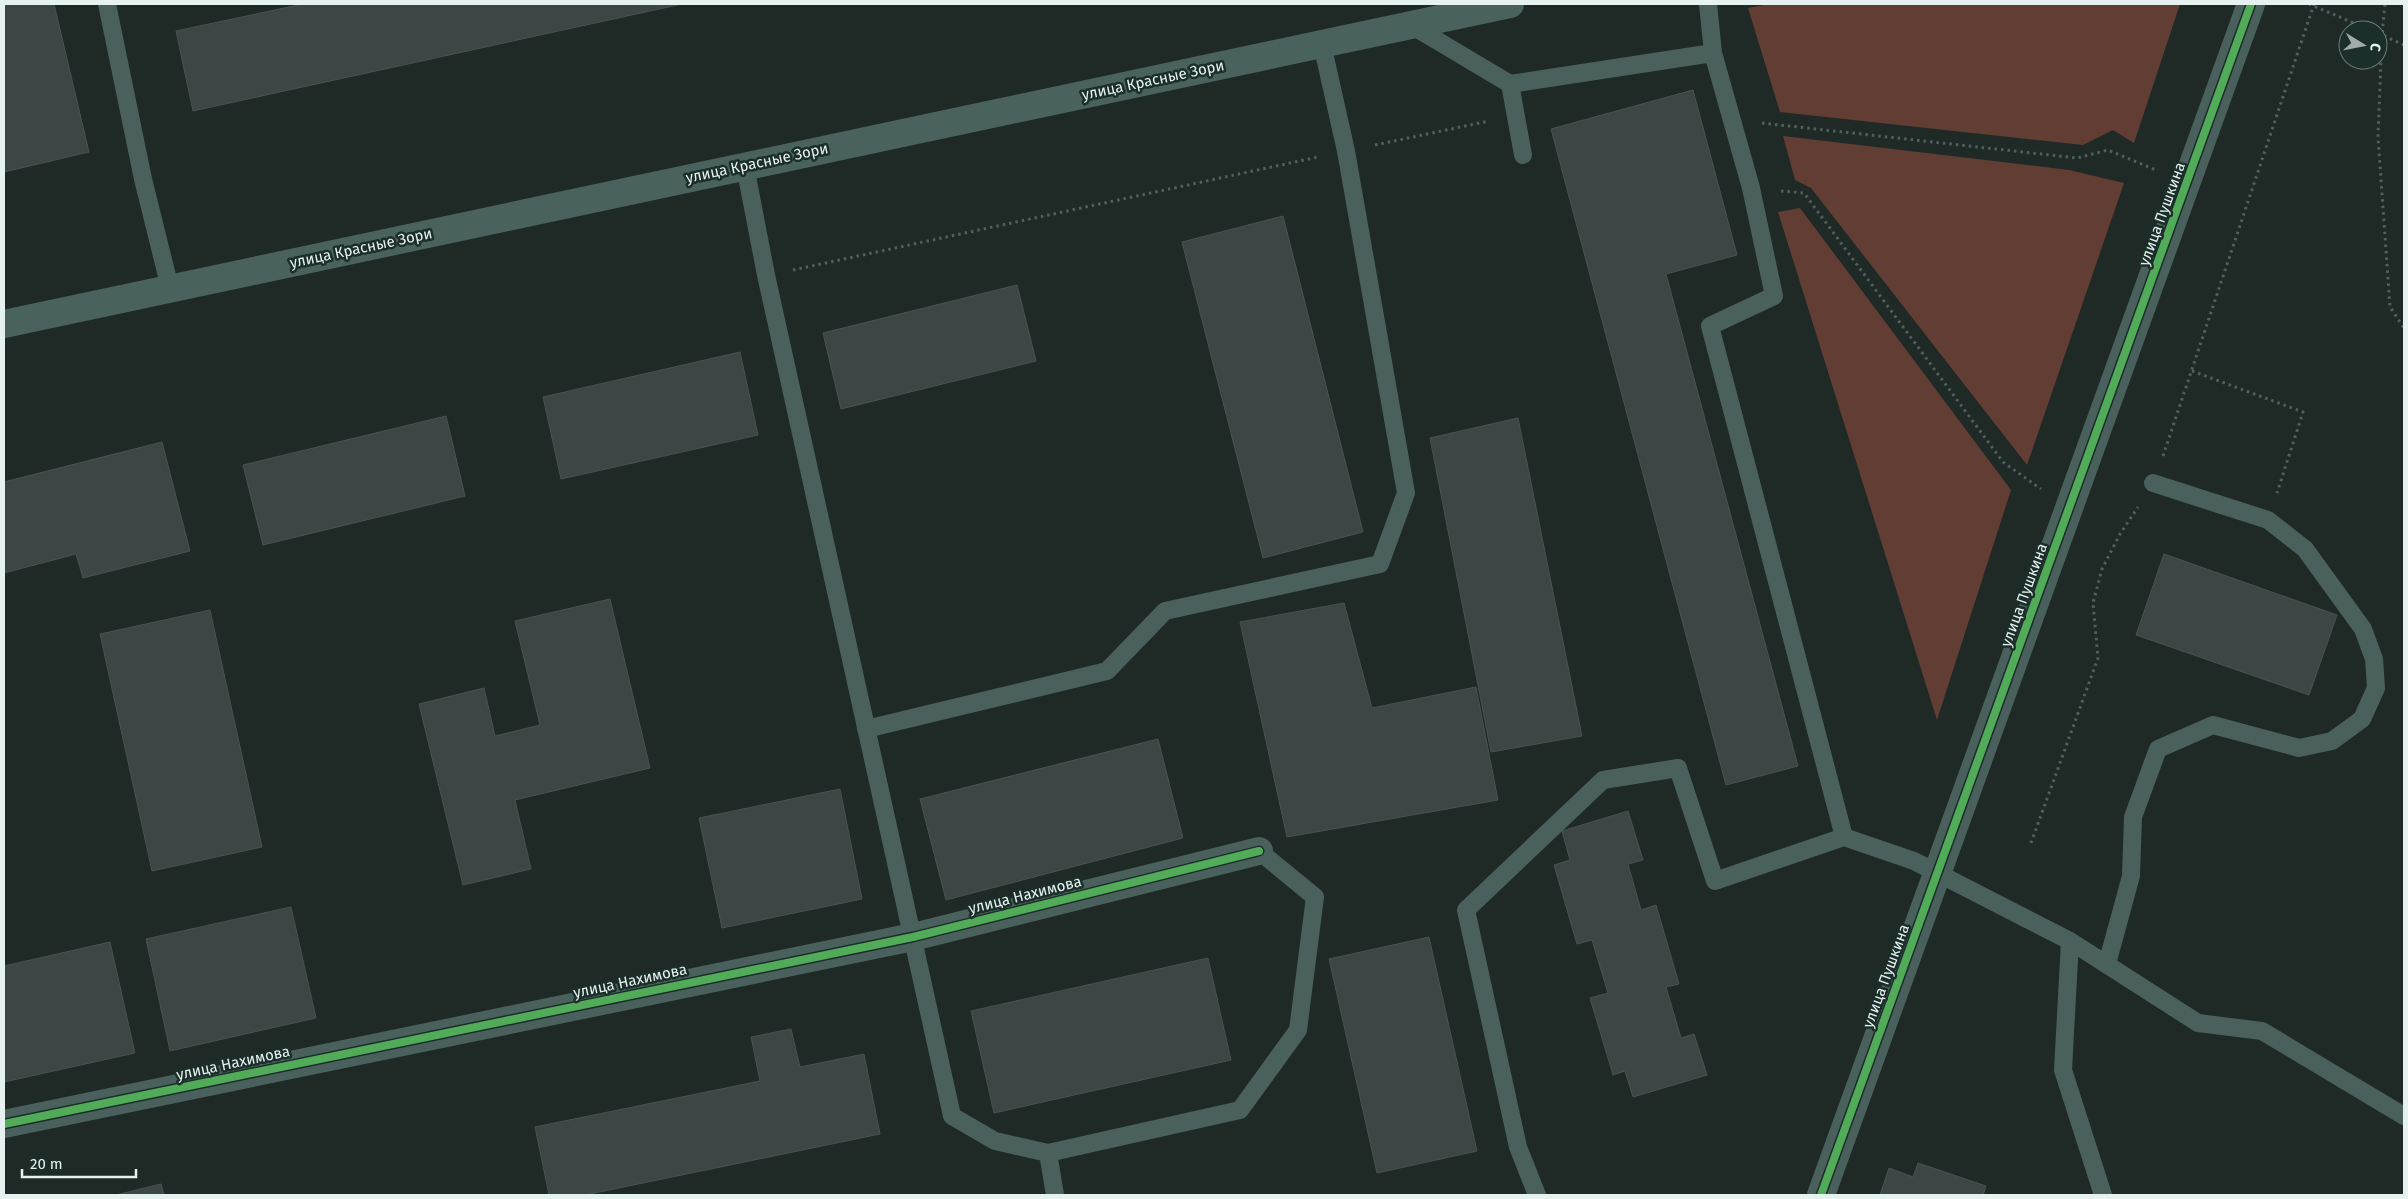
<svg xmlns="http://www.w3.org/2000/svg" width="2408" height="1199" viewBox="0 0 2408 1199" font-family="'Fira Sans',sans-serif">
<rect width="100%" height="100%" fill="#1f2a27"/>
<path fill="#613d33" d="M1769,4H2180L2134,143L2113,130L2083,145L1780,112L1748,8Z
M1783,136L2069,170L2124,183L2027,465L1811,188L1795,180Z
M1800,208L2011,490L1937,720L1778,212Z"/>
<path fill="#3d4644" stroke="#495250" d="M4,4H54L89,152L4,172Z
M303,4H682L193,111L176,31Z
M1693,90L1737,255L1666,274L1798,766L1726,785L1551,129Z
M1283,216L1363,532L1263,558L1182,242Z
M1017,285L1036,361L841,409L823,333Z
M740,352L758,435L561,479L543,397Z
M446,416L465,496L263,545L243,465Z
M1518,418L1582,736L1491,752L1430,438Z
M162,442L190,551L83,578L76,554L4,573V482Z
M2164,554L2337,615L2309,695L2136,635Z
M610,599L650,768L515,800L531,869L463,885L419,704L484,688L495,736L540,725L515,621Z
M1344,603L1372,708L1476,687L1498,800L1287,837L1240,622Z
M210,610L262,847L152,871L100,634Z
M1158,739L1183,838L946,900L920,799Z
M840,789L862,899L722,928L699,818Z
M1628,811L1643,860L1628,864L1641,910L1656,905L1679,984L1666,987L1681,1038L1694,1034L1707,1075L1633,1097L1625,1071L1613,1075L1590,998L1608,993L1592,940L1577,944L1554,865L1570,860L1562,831Z
M291,907L316,1018L170,1051L146,939Z
M1429,937L1477,1151L1377,1173L1329,959Z
M110,942L135,1053L4,1082V966Z
M1208,958L1231,1060L994,1113L971,1011Z
M791,1029L800,1067L864,1054L880,1134L585,1195H549L535,1127L760,1081L751,1037Z
M1918,1163L1986,1186L1983,1195H1880L1889,1168L1913,1177Z
M161,1184L164,1195H116Z"/>
<g fill="none" stroke-linecap="round" stroke-linejoin="round">
<path stroke="#50605d" stroke-width="3" stroke-dasharray="2.5 4" stroke-linecap="butt" d="M2309,4L2370,30
M2378,34L2382,35L2385,4
M2404,45L2382,35L2378,137L2390,307L2404,328
M1762,123L2077,158L2108,150L2156,170
M1375,145L1489,121
M1781,191L1804,193L2003,462L2041,489
M793,270L1318,157
M2192,371L2303,412L2277,493
M2163,456L2314,4
M2031,843L2098,658L2093,603L2102,569L2120,534L2138,507"/>
<path stroke="#4a605c" stroke-width="18" d="M107,4L143,179L170,288
M1708,4L1713,53L1751,188L1774,296L1710,326L1844,837L1914,861L2070,941L2063,1070L2103,1195
M1411,25L1510,84L1713,53
M1510,84L1523,155
M745,166L766,275L952,1116L995,1141L1048,1153L1240,1110L1298,1030L1315,897L1259,851
M866,729L1107,671L1165,611L1380,564L1406,493L1346,151L1322,44
M2070,941L2198,1023L2262,1031L2404,1116
M2107,964L2131,876L2133,817L2158,749L2213,725L2299,748L2332,741L2362,719L2376,688L2374,659L2363,629L2305,549L2268,520L2153,483
M1048,1153L1055,1195
M1537,1195L1518,1147L1466,910L1603,780L1678,768L1715,881L1844,837"/>
<path stroke="#4a605c" stroke-width="28" d="M4,1124L913,937L1259,851"/>
<path stroke="#4a605c" stroke-width="28" d="M1821,1195L2251,4"/>
<path stroke="#49625d" stroke-width="28" d="M4,324L1510,4"/>
<defs>
<path id="cycleway" d="M4,1124L913,937L1259,851
M1821,1195L2251,4"/>
</defs>
<use href="#cycleway" stroke="#1b2e2a" stroke-width="11"/>
<use href="#cycleway" stroke="#51ab58" stroke-width="8"/>
</g>
<g text-anchor="middle" stroke-width="5" stroke-linejoin="round" paint-order="stroke">
<g font-size="15" fill="#e6f2ef" stroke="#1b2e2a">
<text transform="translate(1153 80) rotate(-12)" y="5">улица Красные Зори</text>
<text transform="translate(757 163) rotate(-12)" y="5">улица Красные Зори</text>
<text transform="translate(2162 214) rotate(-70)" y="5">улица Пушкина</text>
<text transform="translate(361 248) rotate(-12)" y="5">улица Красные Зори</text>
<text transform="translate(2024 595) rotate(-70)" y="5">улица Пушкина</text>
<text transform="translate(1025 895) rotate(-14)" y="5">улица Нахимова</text>
<text transform="translate(1886 976) rotate(-70)" y="5">улица Пушкина</text>
<text transform="translate(630 981) rotate(-12)" y="5">улица Нахимова</text>
<text transform="translate(233 1063) rotate(-12)" y="5">улица Нахимова</text>
</g>
</g>
<rect width="2408" height="1199" fill="none" stroke="#e6f2ef" stroke-width="10"/>
<g transform="translate(2363 45) rotate(100)"><circle r="24" fill="#1b2e2a" stroke="#6c7c79"/>
<path d="M0-4L9 19L0 12L-9 19Z" fill="#a0aca9"/>
<text y="-8" font-size="14" font-weight="bold" text-anchor="middle" fill="#e6f2ef">С</text>
</g>
<path d="M22 1169v8h114v-8" fill="none" stroke="#e6f2ef" stroke-width="2.5"/>
<text x="30" y="1169" font-size="15" fill="#e6f2ef" stroke="#1b2e2a" stroke-width="4" paint-order="stroke">20 m</text>
</svg>
